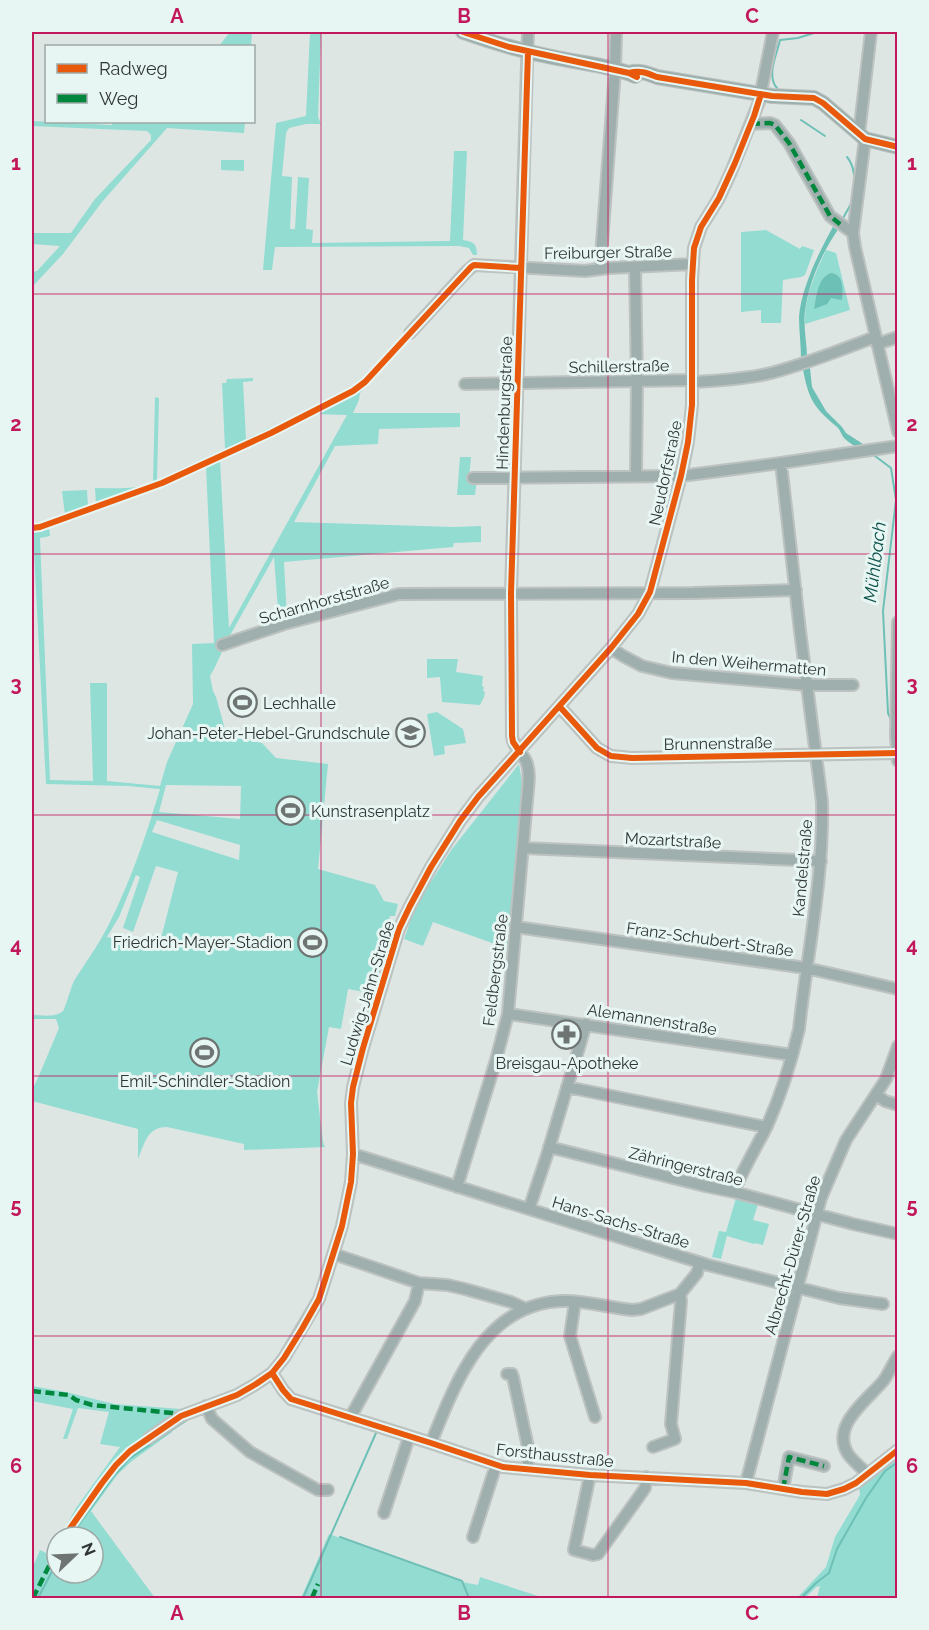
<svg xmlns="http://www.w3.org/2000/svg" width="929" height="1630" viewBox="0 0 929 1630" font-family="Raleway,sans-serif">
<rect width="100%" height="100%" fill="#dee6e4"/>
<path fill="#92dcd2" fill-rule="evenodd" d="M230,32H252L251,46H219Z
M310,32H321L318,117L321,124H306L289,128L286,133L282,176L292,177L290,229H295L298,177L309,178L306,229L313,230L312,243L450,241L454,151H467L463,240C473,242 477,243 477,255H473L469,248L459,246L275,247L272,270H263L276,123L306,116Z
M32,121L112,125L113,122H245L244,133L167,128L102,202L63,254L32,287V272L37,271L60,246L32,244V233H71L95,199L151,140V135L147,131L32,126Z
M221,160H244V171L221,170Z
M766,230L800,249L802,246L814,250L805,275L801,277L783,280L781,323H761V310L741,312V232Z
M826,250L836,253L850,310L805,324C804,297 815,274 826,250Z
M416,323L421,326L360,393L359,400L353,413H460V427L379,429L378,444L335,446L294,522L454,527L481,526V542L454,543L453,547L284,562L287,619L279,623L274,557L228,639L214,669L210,676L213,691L216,697L226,733L231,737L262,743L276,758L328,764L318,869L375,885L384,901L398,904L395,916H390L370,993L348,989L341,1029L329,1027L317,1092L323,1142L325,1147L244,1150V1144L167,1127C147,1127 145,1143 138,1159V1129L32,1101V1085L34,1086L38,1078L59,1028L56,1019H32V1015C40,1015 56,1018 63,1011C65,1009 71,987 74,981C85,963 98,946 108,926C130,883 146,836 160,789L128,786L46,784L33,532H32V526L46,522L65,515L62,491L87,490L88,507L96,504L95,488C114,488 134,490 153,483L155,397L159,398L157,480L225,449L222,383H226L227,379L253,378V381L243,382L246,439L342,394C372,377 393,348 416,323ZM314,414L347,415L229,628L220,460ZM206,466L214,643L192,644L193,704L167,762L160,786L107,781V683H90L93,781L50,780L40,538L50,536L49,527L162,486ZM166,785L241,786L240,819L159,812ZM157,820L240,845L239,860L152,832ZM156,866L178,872L159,946L155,947L107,937L119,917L136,875L140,877L123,928L133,932Z
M460,457H471L469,479L477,480L475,495H457Z
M427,659H458L456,672L483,676L482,686L484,687L483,691L485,692L484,697L480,705L442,702L440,677L427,678Z
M437,712L463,729L466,743L444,746L445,754L434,756L427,714Z
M519,764L524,794L509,949L433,922L423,946L404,939L416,905L452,849Z
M736,1198L758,1204L753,1220L769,1224L763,1245L755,1243L754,1244L727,1236L721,1259L712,1257L719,1231L726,1232Z
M32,1386L66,1392L114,1404L181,1409L172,1413V1432L132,1461L118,1474L91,1511L155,1598H32V1569L40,1550L50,1555L57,1542V1573H93V1537H60L76,1508L120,1447L100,1444L109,1412L78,1408L67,1439H63L73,1409L32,1401Z
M897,1457V1598H817L820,1586L816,1587L805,1598H797L826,1567L835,1537L860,1495L859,1486Z
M329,1534L462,1582L478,1585L480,1577L544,1598H301Z"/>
<path fill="#6dc0b6" d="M834,225L839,228C822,253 809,281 805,311C803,326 807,343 807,358L801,359C801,345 799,331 799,317C801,288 820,250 834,225Z
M831,273C844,274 843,290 842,300L831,298L827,304L814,309C817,296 817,278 831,273Z
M810,368L812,387L826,411L842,427L846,433L866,446L856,447C852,444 848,442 844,438C841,434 840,429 836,426C814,408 808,398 803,369Z"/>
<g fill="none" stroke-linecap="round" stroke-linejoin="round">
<path stroke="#6dc0b6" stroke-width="2" d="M777,88C766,76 777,54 780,40L798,38L817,32
M801,120L825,136
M847,157C853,164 855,175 854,184
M842,220L852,202
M871,453L891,468L896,500L883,611L888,713L892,722
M70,1537L113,1477L129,1459L187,1420
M340,1537L462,1581L469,1598
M38,1598L57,1562
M303,1598L376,1433
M801,1598L816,1583L829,1573L837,1549L866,1498L885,1471L898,1462"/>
<defs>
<path id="minor" d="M751,124L770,123L775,125L789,143L830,216L853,233
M859,134L871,32
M865,139L853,233L855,247L898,432
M635,267L637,381L636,475
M600,269L615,70L616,32
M410,333L466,272L474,265L585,271L608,268L693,264
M877,344L898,337
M465,384L693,380L697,382C721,380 747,379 771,373C806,364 841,350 875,337
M473,478L681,476L781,463L898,446
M898,622L896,736L898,761
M222,645L284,624L399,594L693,593L796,590
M611,648L623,656L642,666L672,673L807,685H853
M560,707L597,748L611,756L632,758L898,753
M524,848L821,861
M516,927L806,968L898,989
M508,1014L792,1055
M567,1087L766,1127
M877,1095L885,1101L898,1105
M549,1147L705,1186L734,1192L853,1224L898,1234
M353,1154L708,1265L839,1298L883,1304
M457,1187L496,1060L508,1014L527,800C528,788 531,772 526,761C521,751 513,747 512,736L511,593L528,32
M734,1192C743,1169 756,1148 767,1126C781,1095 791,1063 799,1029C807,954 824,878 822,802L800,631L781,463
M529,1209L547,1155L586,1024
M334,1254L419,1283L447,1285L465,1289L511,1302L524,1308
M575,1302L570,1336L595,1417
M272,1373L283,1390L291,1399L431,1443L503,1467L590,1475L746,1483L802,1492L827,1494L844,1489L856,1483L898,1450
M507,1374H512L513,1377L528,1447V1469
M206,1406L212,1419L250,1452L318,1490H328
M350,1418L415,1301L419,1283
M149,1438L181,1416L237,1395L256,1384L272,1373L284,1358L319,1299L342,1226L351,1182L353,1154L351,1103L353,1087L363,1048L399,929L410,906L431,867L460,821L478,797L611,648L638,614L650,592L681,476L688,442L692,405V280L694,248L701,227L719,198L731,172L759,102L773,32
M431,1443C456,1381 485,1303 563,1301C584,1300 610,1308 632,1310L641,1309L680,1294L697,1273L699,1262
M653,1447L675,1439L671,1424L681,1301L680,1294
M868,1474C861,1468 853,1461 848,1454C830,1425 868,1400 884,1380C889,1373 893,1363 898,1356
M590,1475L574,1550L593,1555L598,1554L638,1498L645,1488L646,1477
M746,1483L821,1198L846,1140L886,1079L898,1046
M783,1489L789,1457L824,1466
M384,1513L409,1437
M473,1537L496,1465"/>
<path id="major" d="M463,32C494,43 525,52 557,58C580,63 614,66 635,76
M629,73C640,70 647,73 657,77L772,96L814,98L823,103L865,139L898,147"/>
</defs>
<use href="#minor" stroke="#bcc2c0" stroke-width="14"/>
<use href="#major" stroke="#bcc2c0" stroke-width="16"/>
<use href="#minor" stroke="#9fafad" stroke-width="10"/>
<use href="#major" stroke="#9dafad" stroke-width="14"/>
<path stroke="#00873e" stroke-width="4.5" stroke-dasharray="9 4.5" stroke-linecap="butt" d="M751,124L770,123L775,125L789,143L830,216L841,225
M32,1391L69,1395L76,1400L92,1405L172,1413L181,1416
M783,1489L789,1457L824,1466
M33,1598L57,1550
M312,1598L318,1584"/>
<defs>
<path id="cycleway" d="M463,32L509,47L629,73L637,77
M629,73C640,70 647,73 657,77L772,96L814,98L823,103L865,139L898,147
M32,528L40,527L162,483L271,433L353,391L365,382L471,267L474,265L521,268
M560,707L597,748L611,756L632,758L898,753
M520,752L513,742L512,736L511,593L528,52
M272,1373L283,1390L291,1399L431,1443L503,1467L590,1475L746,1483L802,1492L827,1494L844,1489L856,1483L898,1450
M64,1537L102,1483L116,1465L130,1451L181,1416L237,1395L256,1384L272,1373L284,1358L302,1329L319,1299L342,1226L351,1182L353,1154L351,1103L353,1087L363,1048L399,929L410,906L431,867L460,821L478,797L611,648L638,614L650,592L681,476L688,442L692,405V280L694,248L701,227L719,198L735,163L754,116L761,94"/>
</defs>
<use href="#cycleway" stroke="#e7f6f3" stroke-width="10"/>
<use href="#cycleway" stroke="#e8590c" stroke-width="6"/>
</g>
<path fill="none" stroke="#c2185b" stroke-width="1.5" stroke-opacity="0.55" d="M321,32V1598M608,32V1598M32,294H898M32,554H898M32,815H898M32,1076H898M32,1336H898"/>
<defs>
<symbol id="stadium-ring" viewBox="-11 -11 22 22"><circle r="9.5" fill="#e7f6f3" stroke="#6d7472" stroke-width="1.5"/><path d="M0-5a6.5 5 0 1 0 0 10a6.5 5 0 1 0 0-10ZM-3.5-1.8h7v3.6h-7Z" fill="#6d7472"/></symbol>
<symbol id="school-ring" viewBox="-11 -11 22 22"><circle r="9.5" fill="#e7f6f3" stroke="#6d7472" stroke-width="1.5"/><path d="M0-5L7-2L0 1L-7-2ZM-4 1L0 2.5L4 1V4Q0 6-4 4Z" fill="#6d7472"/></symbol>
<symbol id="pharmacy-ring" viewBox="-11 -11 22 22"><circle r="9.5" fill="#e7f6f3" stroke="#6d7472" stroke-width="1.5"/><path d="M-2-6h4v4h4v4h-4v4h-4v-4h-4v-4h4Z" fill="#6d7472"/></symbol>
</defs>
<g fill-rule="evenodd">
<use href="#stadium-ring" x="226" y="686" width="33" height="33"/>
<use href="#school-ring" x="394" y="716" width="33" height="33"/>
<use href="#stadium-ring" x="274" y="794" width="33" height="33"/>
<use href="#stadium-ring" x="296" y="926" width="33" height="33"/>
<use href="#pharmacy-ring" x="550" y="1018" width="33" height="33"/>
<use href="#stadium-ring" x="188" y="1036" width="33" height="33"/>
</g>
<g text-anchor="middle" stroke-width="6" stroke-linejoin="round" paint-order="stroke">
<g font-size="16" fill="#303635" stroke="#e7f6f3">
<text transform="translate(608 252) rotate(-1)" y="6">Freiburger Straße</text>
<text transform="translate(619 366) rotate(-1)" y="6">Schillerstraße</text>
<text transform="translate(504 403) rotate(-88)" y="6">Hindenburgstraße</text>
<text transform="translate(665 473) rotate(-78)" y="6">Neudorfstraße</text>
<text transform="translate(324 600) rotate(-16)" y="6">Scharnhorststraße</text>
<text transform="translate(749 663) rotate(5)" y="6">In den Weihermatten</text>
<text transform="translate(718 743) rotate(-1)" y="6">Brunnenstraße</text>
<text transform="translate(673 840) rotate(3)" y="6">Mozartstraße</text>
<text transform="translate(802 868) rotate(-85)" y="6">Kandelstraße</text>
<text transform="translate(710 939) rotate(8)" y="6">Franz-Schubert-Straße</text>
<text transform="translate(495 970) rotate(-83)" y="6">Feldbergstraße</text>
<text transform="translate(367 993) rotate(-73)" y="6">Ludwig-Jahn-Straße</text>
<text transform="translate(652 1019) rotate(9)" y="6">Alemannenstraße</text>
<text transform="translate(686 1166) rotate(14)" y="6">Zähringerstraße</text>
<text transform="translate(621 1222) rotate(17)" y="6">Hans-Sachs-Straße</text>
<text transform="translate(792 1255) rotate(-74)" y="6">Albrecht-Dürer-Straße</text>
<text transform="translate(555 1455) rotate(6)" y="6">Forsthausstraße</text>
</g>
<g font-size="16" fill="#303635" stroke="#e7f6f3" text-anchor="start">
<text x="263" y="709">Lechhalle</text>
<text x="390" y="739" text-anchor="end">Johan-Peter-Hebel-Grundschule</text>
<text x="311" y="817">Kunstrasenplatz</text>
<text x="292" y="948" text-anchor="end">Friedrich-Mayer-Stadion</text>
<text x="567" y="1069" text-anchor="middle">Breisgau-Apotheke</text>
<text x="205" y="1087" text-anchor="middle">Emil-Schindler-Stadion</text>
</g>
<g font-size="18" font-style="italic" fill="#0b4f48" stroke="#e7f6f3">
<text transform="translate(875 562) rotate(-83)" y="6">Mühlbach</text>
</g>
</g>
<rect width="929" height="1630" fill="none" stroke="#e7f6f3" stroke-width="66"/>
<rect x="45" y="45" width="210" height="78" fill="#e7f6f3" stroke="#9ea9a7" stroke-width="1.5"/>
<rect x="57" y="64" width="30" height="9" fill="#e8590c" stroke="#9ea9a7" stroke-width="1.5"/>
<text x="99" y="75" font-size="18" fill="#303635">Radweg</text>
<rect x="57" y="94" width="30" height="9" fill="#00873e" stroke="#9ea9a7" stroke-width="1.5"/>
<text x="99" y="105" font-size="18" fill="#303635">Weg</text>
<g transform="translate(75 1555) rotate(67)"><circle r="28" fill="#e7f6f3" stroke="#9ea9a7" stroke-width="1.5"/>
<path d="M0-4.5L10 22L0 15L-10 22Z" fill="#6d7472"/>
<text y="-9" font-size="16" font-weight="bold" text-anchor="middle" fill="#303635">N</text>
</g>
<rect x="33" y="33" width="863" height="1564" fill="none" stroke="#c2185b" stroke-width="2"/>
<g font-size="20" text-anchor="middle" font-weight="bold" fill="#c2185b">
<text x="177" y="23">A</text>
<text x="464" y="23">B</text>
<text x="752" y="23">C</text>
<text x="16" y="170">1</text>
<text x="912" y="170">1</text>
<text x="16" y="431">2</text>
<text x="912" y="431">2</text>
<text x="16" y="691">3</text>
<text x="912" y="691">3</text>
<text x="16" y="952">4</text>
<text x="912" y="952">4</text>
<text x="16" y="1213">5</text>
<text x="912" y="1213">5</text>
<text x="16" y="1473">6</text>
<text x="912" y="1473">6</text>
<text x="177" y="1620">A</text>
<text x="464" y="1620">B</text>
<text x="752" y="1620">C</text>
</g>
</svg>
